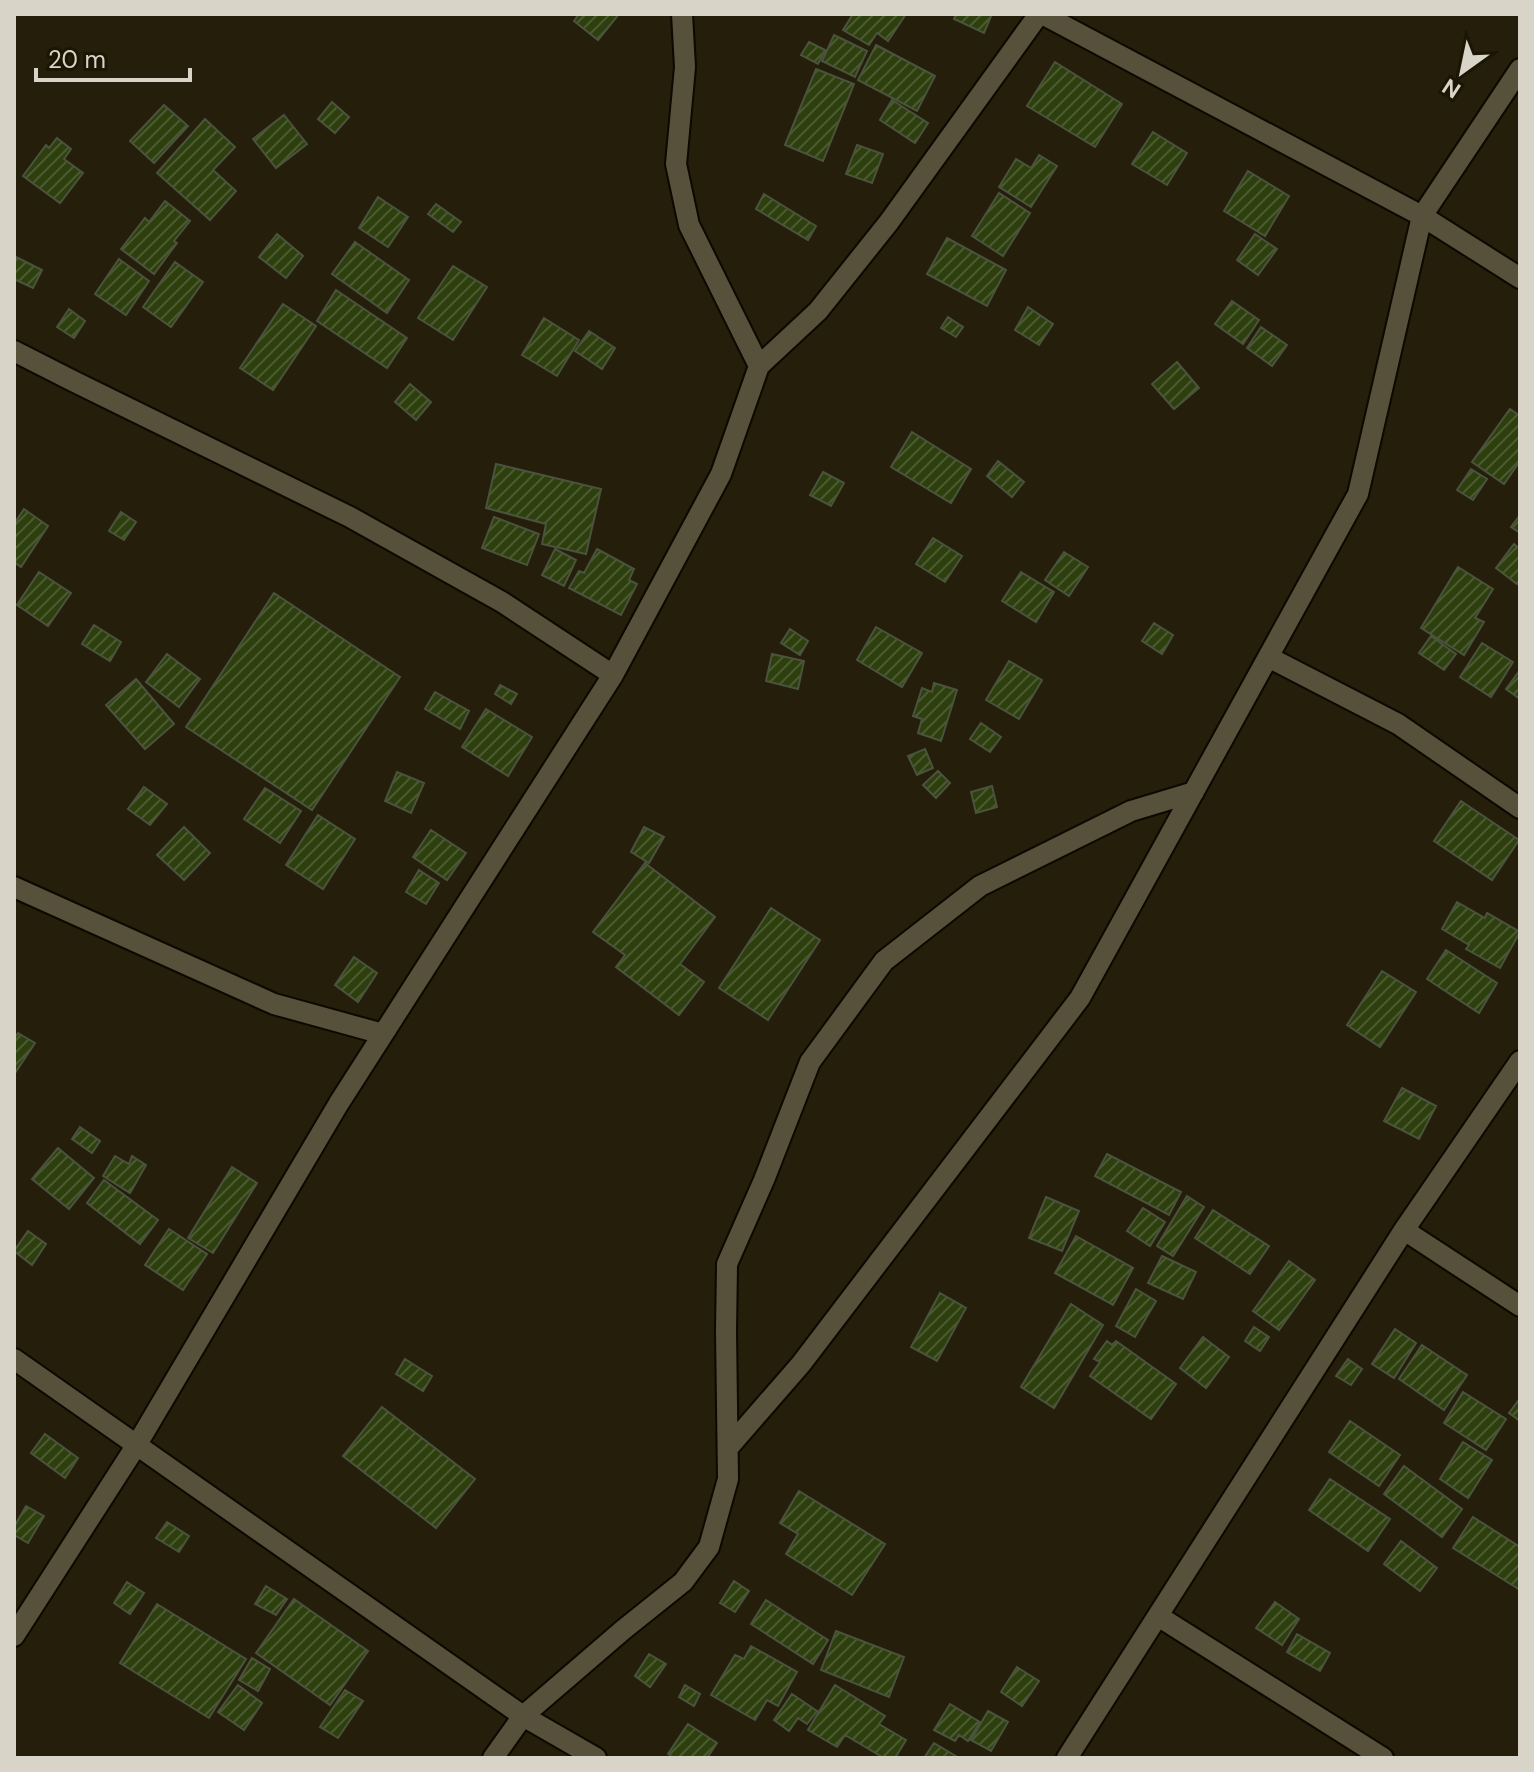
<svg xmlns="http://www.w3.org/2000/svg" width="1534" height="1772" viewBox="0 0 1534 1772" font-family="'DM Sans',sans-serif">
<defs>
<pattern id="building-hatch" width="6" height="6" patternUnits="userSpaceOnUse" patternTransform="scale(2)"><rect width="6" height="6" fill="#2e3f0e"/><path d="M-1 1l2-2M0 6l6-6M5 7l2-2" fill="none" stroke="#4c5a30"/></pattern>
</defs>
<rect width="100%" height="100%" fill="#241e0a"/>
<path fill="url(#building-hatch)" stroke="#4a533e" stroke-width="2" d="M579,14H619L598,40L574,21Z
M853,14H906L888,41L877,33L869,45L843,30Z
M956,14H992L984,33L954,19Z
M834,35L867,51L855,77L822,61Z
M809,42L825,50L818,64L801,55Z
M876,45L935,76L917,111L858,80Z
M1055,62L1122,104L1095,147L1027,106Z
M816,69L854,84L823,161L785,145Z
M892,100L928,123L915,143L880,120Z
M332,102L349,117L335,133L318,119Z
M164,105L188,126L154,163L130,141Z
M284,115L307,144L276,168L253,139Z
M205,119L235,147L213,170L236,191L210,220L157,173Z
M1153,132L1187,153L1167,185L1132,164Z
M57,138L71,149L64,159L83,173L60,203L23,176L46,145L49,148Z
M857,145L883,154L872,183L846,174Z
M1039,155L1057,166L1031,207L999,187L1016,159L1031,168Z
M1248,171L1289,196L1265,236L1224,211Z
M999,193L1030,213L1003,256L972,236Z
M764,194L816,226L808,240L756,209Z
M378,197L408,217L388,247L359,228Z
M165,201L190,221L174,241L177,243L154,274L121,249L145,218L149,222Z
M436,204L461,222L453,232L428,214Z
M277,234L303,256L286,278L259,257Z
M1255,234L1277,249L1258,275L1237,260Z
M947,238L1006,270L987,306L927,274Z
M355,242L409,280L387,313L332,274Z
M14,256L42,270L33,288L14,279Z
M119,259L149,281L126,315L95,294Z
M175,262L203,282L171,327L143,307Z
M453,266L487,287L453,340L418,318Z
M336,290L407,338L387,368L317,321Z
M1232,301L1259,320L1243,344L1215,324Z
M283,304L316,326L273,390L240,368Z
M1028,307L1053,324L1039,345L1015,330Z
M69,309L85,321L74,338L57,327Z
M948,317L963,327L956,337L941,328Z
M544,318L579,340L557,376L522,355Z
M1261,327L1287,345L1272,366L1247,348Z
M589,331L615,348L602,369L575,351Z
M1177,362L1199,388L1174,409L1152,384Z
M410,384L431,402L416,420L395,402Z
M1510,409L1520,416V461L1504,484L1472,462Z
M912,432L971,469L951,503L891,467Z
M998,461L1024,482L1012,497L987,476Z
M496,464L601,489L586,554L542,544L546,524L486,508Z
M1471,469L1487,479L1473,500L1457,490Z
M823,472L844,483L831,506L810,495Z
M24,509L48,526L21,567L14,562V524Z
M121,512L136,522L124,540L109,531Z
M1520,515V533L1511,527Z
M494,517L539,534L527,565L482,548Z
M933,538L962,556L945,582L916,564Z
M1514,544L1520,549V580L1517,584L1496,568Z
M555,549L576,560L564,586L542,575Z
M597,549L634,569L629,580L637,584L621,615L569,588L579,571L584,573Z
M1064,552L1088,567L1069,596L1045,580Z
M1458,567L1493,589L1475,618L1484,622L1464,655L1421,628Z
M39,572L71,593L48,626L17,605Z
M1021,572L1054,592L1036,622L1002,601Z
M274,593L400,677L312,810L186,727Z
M1154,623L1173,635L1162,654L1142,641Z
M94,625L121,642L110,661L82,644Z
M876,627L922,653L902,687L857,660Z
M790,629L808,641L800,655L781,643Z
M1431,636L1456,654L1444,670L1419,653Z
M1482,643L1513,662L1491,697L1460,677Z
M167,654L200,679L179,707L146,682Z
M772,654L804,661L798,689L766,681Z
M1009,661L1042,680L1019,719L986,700Z
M1520,670V699L1506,689Z
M136,679L174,724L145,749L106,705Z
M934,683L957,690L941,741L918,733L922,719L913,716L922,688L932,692Z
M500,685L517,694L511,704L495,694Z
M435,692L469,711L460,729L425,709Z
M486,709L532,737L508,776L462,747Z
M981,723L1001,737L990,752L970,739Z
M925,749L933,768L917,775L908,756Z
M938,771L950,783L936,798L923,785Z
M397,772L424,783L411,813L385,801Z
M992,786L997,807L976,813L971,792Z
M144,787L167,804L150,825L128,809Z
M265,788L301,811L280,843L244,819Z
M1461,801L1519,840L1492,880L1434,841Z
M318,815L355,839L323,889L286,865Z
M184,827L210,853L184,880L157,855Z
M644,827L664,837L649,863L631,852Z
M431,830L466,853L447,880L413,857Z
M645,863L715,917L680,964L704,982L679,1015L616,967L625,955L593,932Z
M419,870L439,883L426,904L406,892Z
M1457,902L1485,918L1487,913L1520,932L1500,968L1466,949L1469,945L1442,929Z
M771,908L820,940L768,1020L719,988Z
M1446,950L1497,983L1479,1013L1427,979Z
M354,957L377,973L358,1002L335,985Z
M1382,971L1416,992L1380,1047L1347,1025Z
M18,1033L35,1043L15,1073L14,1039Z
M1402,1088L1436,1106L1419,1139L1384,1121Z
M80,1127L100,1141L92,1153L72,1139Z
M58,1148L94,1178L69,1209L32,1179Z
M1107,1154L1181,1192L1169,1215L1095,1176Z
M115,1156L129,1164L132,1156L146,1165L130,1193L103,1176Z
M232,1167L257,1183L213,1253L188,1238Z
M104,1180L158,1220L140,1244L87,1203Z
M1187,1196L1204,1207L1173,1256L1157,1246Z
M1046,1197L1079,1211L1062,1251L1029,1238Z
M1143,1208L1165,1222L1150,1246L1127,1231Z
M1213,1210L1269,1246L1250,1274L1195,1238Z
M169,1229L207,1254L183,1290L145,1265Z
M28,1231L46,1244L32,1265L14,1251Z
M1076,1236L1133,1268L1113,1305L1055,1273Z
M1162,1256L1196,1272L1183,1299L1148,1283Z
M1289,1261L1315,1280L1279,1330L1253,1311Z
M1136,1289L1156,1301L1135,1337L1116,1326Z
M940,1293L966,1308L937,1361L911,1347Z
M1071,1304L1103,1325L1054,1408L1021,1387Z
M1254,1327L1269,1337L1260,1351L1245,1341Z
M1395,1329L1416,1343L1394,1378L1372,1364Z
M1203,1337L1229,1357L1206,1388L1180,1368Z
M1107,1341L1112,1345L1116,1341L1176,1384L1151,1419L1090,1376L1100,1362L1094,1359Z
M1422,1345L1467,1375L1444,1410L1399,1379Z
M405,1359L432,1376L423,1391L396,1374Z
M1348,1359L1362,1369L1351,1385L1336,1376Z
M1463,1392L1506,1419L1486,1450L1444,1423Z
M1518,1401L1520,1402V1421L1509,1413Z
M382,1407L475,1479L436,1528L343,1456Z
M1350,1421L1400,1455L1379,1486L1329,1452Z
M45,1434L78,1458L65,1478L31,1453Z
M1463,1442L1492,1460L1468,1498L1440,1479Z
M1404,1466L1462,1509L1442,1537L1384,1494Z
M1330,1479L1390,1519L1368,1551L1309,1510Z
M799,1491L885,1544L852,1595L786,1554L798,1534L780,1523Z
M26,1506L44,1516L28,1543L14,1535V1527Z
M1473,1517L1520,1547V1590L1453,1548Z
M167,1522L189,1536L179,1552L156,1538Z
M1401,1541L1437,1568L1420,1591L1384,1564Z
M734,1581L749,1591L735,1612L720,1603Z
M127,1582L144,1593L130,1614L114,1603Z
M266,1586L287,1599L276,1615L255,1604Z
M294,1599L368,1651L330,1705L256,1653Z
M766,1600L828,1640L813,1664L751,1624Z
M1275,1602L1299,1619L1282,1645L1256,1628Z
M157,1604L246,1659L209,1718L120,1663Z
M836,1631L904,1657L889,1697L821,1670Z
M1297,1634L1330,1653L1320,1671L1287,1652Z
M751,1646L797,1672L778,1706L767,1700L755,1720L711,1695L735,1655L744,1659Z
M649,1654L666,1664L650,1687L635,1676Z
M252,1658L270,1669L258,1691L239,1680Z
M1017,1667L1039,1681L1022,1706L1001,1692Z
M238,1685L262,1703L244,1730L218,1712Z
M685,1685L700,1694L694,1706L679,1697Z
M835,1685L885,1716L879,1724L906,1740L895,1758H884L845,1735L837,1747L808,1730Z
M345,1690L363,1701L338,1738L320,1727Z
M792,1694L817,1711L807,1724L798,1718L789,1731L774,1720Z
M950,1704L980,1722L968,1741L959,1735L955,1741L934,1730Z
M988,1711L1008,1722L991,1751L971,1740Z
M688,1724L717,1743L707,1758H675L668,1754Z
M934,1743L959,1758H924Z"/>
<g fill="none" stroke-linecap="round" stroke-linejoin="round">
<defs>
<path id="minor" d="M682,14L685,67L676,164L689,225L759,366
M1042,14L1422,216L1520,278
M14,351L73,381L350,517L502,602L613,675
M1268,657L1398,724L1520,808
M14,887L274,1004L383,1034
M1404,1230L1520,1306
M14,1359L523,1716L596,1758
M728,1448L801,1364L1080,998L1358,494L1422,216L1520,69
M1158,1616L1383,1758
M14,1636L136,1446L339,1103L613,675L721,474L759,366L818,311L889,222L1039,14
M493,1758L523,1716L623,1630L683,1582L709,1547L728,1479L726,1332L727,1264L764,1180L810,1062L884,961L980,886L1131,811L1194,792
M1067,1758L1404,1230L1520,1061"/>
</defs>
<use href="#minor" stroke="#0d0800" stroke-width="24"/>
<use href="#minor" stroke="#57503a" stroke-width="20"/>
</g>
<rect width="1534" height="1772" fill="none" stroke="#d8d4c8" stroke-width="32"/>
<g transform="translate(1462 72) rotate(213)" stroke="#1b1503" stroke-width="6" paint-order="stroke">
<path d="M0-6L14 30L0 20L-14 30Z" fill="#d8d4c8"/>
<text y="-12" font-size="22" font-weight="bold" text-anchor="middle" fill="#d8d4c8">N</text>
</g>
<path d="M36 68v12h154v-12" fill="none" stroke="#d8d4c8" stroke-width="4"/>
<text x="48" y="68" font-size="24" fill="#d8d4c8" stroke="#1b1503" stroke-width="6" paint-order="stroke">20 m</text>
</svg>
